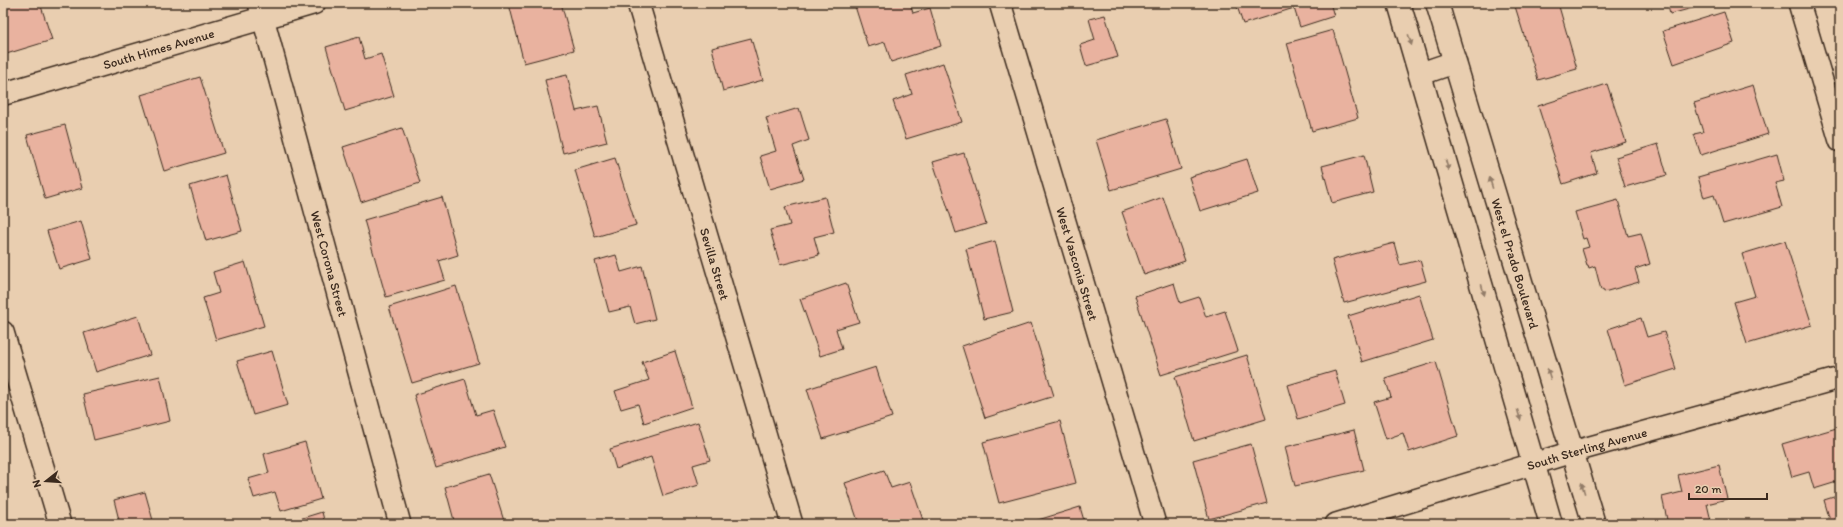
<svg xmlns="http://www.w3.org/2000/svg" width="1843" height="527" viewBox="0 0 1843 527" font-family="Itim,sans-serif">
<rect width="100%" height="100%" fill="#e9ceb0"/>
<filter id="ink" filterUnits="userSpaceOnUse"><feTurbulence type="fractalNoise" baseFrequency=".025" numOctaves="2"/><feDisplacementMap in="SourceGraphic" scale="8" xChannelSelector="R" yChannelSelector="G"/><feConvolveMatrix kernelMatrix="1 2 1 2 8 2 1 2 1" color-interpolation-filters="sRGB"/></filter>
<g filter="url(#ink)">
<path fill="#e9b29f" stroke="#3b2a1e" d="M3,3H40L52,40L3,55Z
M512,3H561L574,50L524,63L509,4Z
M706,3H725L707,7Z
M854,3H910L913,13L930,8L941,46L891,62L885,42L868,47Z
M1236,3H1330L1334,16L1300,27L1294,8L1243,24Z
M1514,3H1558L1577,69L1538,80Z
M1667,3H1712L1670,14Z
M1724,12L1734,43L1674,64L1663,31Z
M1105,15L1118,57L1086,66L1080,45L1095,40L1089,19Z
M1333,30L1358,118L1312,131L1287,43Z
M359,37L365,59L381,54L394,96L345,111L326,47Z
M751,38L763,80L723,91L712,48Z
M943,63L962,122L906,139L893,101L912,94L906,75Z
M567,75L576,111L598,106L607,142L563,153L545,80Z
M200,77L224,153L164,171L141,95Z
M1607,84L1626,142L1591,153L1597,173L1563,184L1538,106Z
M1753,85L1768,134L1701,155L1694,134L1703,132L1694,103Z
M799,108L809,140L793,146L804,179L770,189L760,156L776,151L766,118Z
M1166,119L1181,169L1111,190L1096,140Z
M65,125L82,188L45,199L27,135Z
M402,128L420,183L361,202L343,147Z
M1658,144L1667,175L1625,187L1616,157Z
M964,153L986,224L956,233L933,162Z
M1777,154L1784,181L1775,183L1782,207L1723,224L1714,195L1704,198L1698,177Z
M1364,155L1373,192L1332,203L1322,166Z
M615,158L636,225L595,237L575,170Z
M1247,159L1258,193L1200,211L1189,177Z
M226,175L242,231L206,241L190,186Z
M442,197L458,255L439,261L445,280L386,297L364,220Z
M825,197L834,232L814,237L819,255L780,265L770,230L790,225L785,207Z
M1163,197L1185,261L1144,275L1122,212Z
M1618,200L1628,236L1641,233L1650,264L1635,269L1639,282L1604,292L1603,289L1601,290L1595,266L1589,268L1588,265H1587L1582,249L1589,247L1586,238L1583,239L1575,212Z
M81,221L92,259L59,269L47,231Z
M995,241L1013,312L984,319L966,249Z
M1785,241L1812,325L1747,344L1734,302L1755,296L1742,254Z
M1394,243L1400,265L1420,260L1426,281L1344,303L1332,260Z
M616,255L621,272L642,266L655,319L635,324L630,307L609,312L595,261Z
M245,262L264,326L216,340L203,298L219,293L213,272Z
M846,283L859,322L836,329L842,349L820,356L800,299Z
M1174,283L1180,303L1199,297L1206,317L1225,311L1238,351L1161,375L1135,296Z
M456,286L479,363L412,383L389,307Z
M1419,294L1433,340L1362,362L1348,316Z
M138,316L150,355L96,372L84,333Z
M1641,318L1647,337L1664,332L1676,369L1625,385L1608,329Z
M1031,323L1054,396L985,418L962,346Z
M272,351L288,405L253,415L237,361Z
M675,351L692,407L644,423L638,404L621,409L615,391L649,380L642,362Z
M1247,355L1266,419L1194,441L1175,377Z
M1436,362L1458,436L1409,452L1403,433L1386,439L1374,402L1391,397L1385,378Z
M876,367L892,417L823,439L807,389Z
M1335,371L1345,405L1298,419L1288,385Z
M160,376L170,421L94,440L83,394Z
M465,379L476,415L493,410L505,447L436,468L414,395Z
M1060,421L1076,483L999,503L983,442Z
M698,422L710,460L693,465L699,485L663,496L651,457L616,469L610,449Z
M1840,427V481L1814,489L1809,472L1792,477L1782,444Z
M1354,430L1364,470L1295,486L1285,447Z
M305,442L321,499L281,511L275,492L254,498L248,479L269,473L264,454Z
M1251,444L1267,503L1209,519L1193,460Z
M1719,465L1727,499L1707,504L1711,521L1699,524H1668L1662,497L1682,492L1678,475Z
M884,470L891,488L910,482L923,520L911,524H859L845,483Z
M489,474L505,524H455L445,487Z
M145,492L154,524H120L114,500Z
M1840,495V524H1831L1824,500Z
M1080,507L1085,524H1025Z
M322,512L325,524H283Z"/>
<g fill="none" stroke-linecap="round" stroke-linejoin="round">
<defs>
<g id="street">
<path id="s1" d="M259,3L400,524"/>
<path id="s2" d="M638,3L792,524"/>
<path id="s3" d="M1000,3L1155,524"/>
<path d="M1799,3L1840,141"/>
<path d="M3,332L60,524"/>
<path id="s4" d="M1336,524L1572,452L1840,378"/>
</g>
<g id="secondary">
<path d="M1399,3L1551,524"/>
<path id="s5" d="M1437,3L1594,524"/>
<path d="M1420,74L1455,62"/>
<path id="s6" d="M3,94L314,3"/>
</g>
</defs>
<use href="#street" stroke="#3b2a1e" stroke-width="24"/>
<use href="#secondary" stroke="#3b2a1e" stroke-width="25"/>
<use href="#street" stroke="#e9ceb0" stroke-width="21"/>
<use href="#secondary" stroke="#e9ceb0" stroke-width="22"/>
</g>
<defs><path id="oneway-solid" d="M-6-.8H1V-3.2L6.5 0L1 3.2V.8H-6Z"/></defs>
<g fill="#927c67">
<use href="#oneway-solid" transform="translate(1410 40) rotate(73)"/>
<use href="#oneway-solid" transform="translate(1447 165) rotate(74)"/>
<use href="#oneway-solid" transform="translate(1491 183) rotate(-107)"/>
<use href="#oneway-solid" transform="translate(1483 290) rotate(74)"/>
<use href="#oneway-solid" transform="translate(1549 374) rotate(-107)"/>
<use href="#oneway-solid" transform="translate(1519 415) rotate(74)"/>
<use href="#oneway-solid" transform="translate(1583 488) rotate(-107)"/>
</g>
</g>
<g text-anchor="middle" stroke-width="4" stroke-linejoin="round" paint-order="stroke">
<g font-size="13" fill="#3b2a1e" stroke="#e9ceb0">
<text dy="5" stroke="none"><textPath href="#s6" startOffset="162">South Himes Avenue</textPath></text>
<text dy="5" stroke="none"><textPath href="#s1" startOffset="270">West Corona Street</textPath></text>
<text dy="5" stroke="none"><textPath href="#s2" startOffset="272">Sevilla Street</textPath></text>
<text dy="5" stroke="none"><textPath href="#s3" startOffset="272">West Vasconia Street</textPath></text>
<text dy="5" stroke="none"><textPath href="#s5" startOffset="272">West el Prado Boulevard</textPath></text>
<text dy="5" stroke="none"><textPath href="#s4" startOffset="262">South Sterling Avenue</textPath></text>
</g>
</g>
<rect width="1843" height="527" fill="none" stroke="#e9ceb0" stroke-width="16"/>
<rect x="8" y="8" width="1827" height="511" fill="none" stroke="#3b2a1e" stroke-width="1.5" filter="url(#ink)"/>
<g transform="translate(46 481) rotate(253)" stroke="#e9ceb0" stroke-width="3" paint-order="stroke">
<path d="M0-3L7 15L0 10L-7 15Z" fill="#3b2a1e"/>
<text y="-6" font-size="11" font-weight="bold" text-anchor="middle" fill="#3b2a1e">N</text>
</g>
<path d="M1689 493v6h78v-6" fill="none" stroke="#3b2a1e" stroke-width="2"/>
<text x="1695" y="493" font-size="12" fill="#3b2a1e" stroke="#e9ceb0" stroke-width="3" paint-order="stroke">20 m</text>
</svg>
